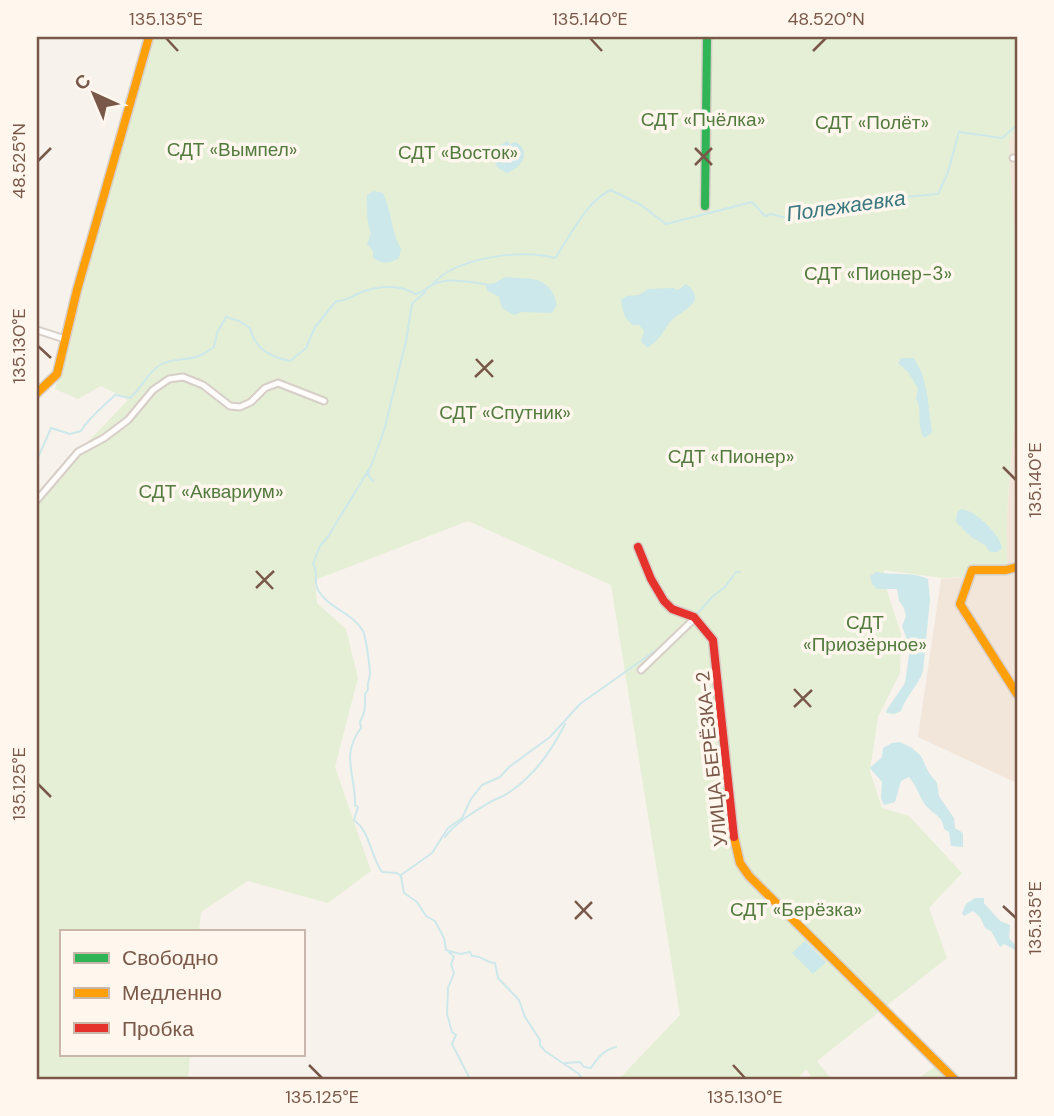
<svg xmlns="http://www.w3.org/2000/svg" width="1054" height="1116" viewBox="0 0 1054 1116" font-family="'DM Sans',sans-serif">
<rect width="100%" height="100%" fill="#f8f2ec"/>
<path fill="#f2e5d9" d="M1017,128V301L1009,141Z
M1017,381V783L918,737L941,579L1008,574L1005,543Z"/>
<path fill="#e5efd5" d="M151,37H1017V128L1009,141C1013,221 1021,302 1017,382C1014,446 1003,510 1008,575L942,578L884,570L886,587L901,634L900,673L878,717L870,771L882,808L909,816L962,873L929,908L947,958L817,1061L831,1079H813L806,1069L797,1079H619L680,1015L611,585L468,521L315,580L317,603L346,629L358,678L335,767L371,871L328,903L248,881L201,912L199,932H61V1055H190L188,1079H37V495L128,400L101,386L78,399L55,389Z
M936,1066L947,1077L945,1079H917Z"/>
<path fill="#cce8ea" d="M507,141L510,144L516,142C532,152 522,168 507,173L498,168L491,155L493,150Z
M374,191L383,193C392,211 391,232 401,249L399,258C390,264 382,264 373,258V251L367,244L371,233C367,225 366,204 367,195Z
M505,277C531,279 549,275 557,304L552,313L522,312L514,315L502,308L499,297L488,291L485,284L495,283Z
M686,284C710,303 680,310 670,322C660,335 662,338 647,348L641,341L644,331L639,325H632C624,317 622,311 621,300L626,296L639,295L648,289L673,288L678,290Z
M901,358H914L922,373L927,393L932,433L924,438C916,425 923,409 916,399L918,388L908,372L898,363Z
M961,509C975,510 1000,534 1002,548L998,552H990L985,545L971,537L956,522L957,513Z
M876,572C894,576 911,571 928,579L930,599L923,671C918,686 906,696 901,711L894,714L887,713L886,711L905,683L910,648L902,626L906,616L904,608L899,601L897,589H877L872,584L870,576Z
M900,742L912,748L921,756L929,773L937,783L939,796L954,818L955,828L963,833V847L951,846L949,832L944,829C943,817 935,815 927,807C921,801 917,786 909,777L901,781L895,802L884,805L881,798L882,782L870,768L882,757L883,748L892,743Z
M975,898H984V903L1000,921L1010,925L1009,938L1017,947V951L1004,944L1000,947L991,931L985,928L980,917L973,911L964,916L962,913L966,904Z
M805,941L826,962L813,974L792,953Z"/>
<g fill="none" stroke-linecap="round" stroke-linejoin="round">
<path stroke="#cce8ea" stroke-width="2" d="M432,285C454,258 522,248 555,258C571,236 585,202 611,190L641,205L666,224L752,202L765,216L771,214L787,218L849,202L938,194L948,172L959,132L1002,138L1017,125
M425,292L412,304L406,341L384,431L371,466L329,535L320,546L313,564C319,572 313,581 318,590C328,608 353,613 363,631C366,637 370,668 370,674C369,681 367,683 368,690L365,694C365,707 366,710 360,722L361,728C340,756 356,775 355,805L358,807L354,820C371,833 370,855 382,872L397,873L401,876L404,893L417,902L426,916L435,921L444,938L446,950L460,954L470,952L472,956C481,955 486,963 495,963L498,978L519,1000L525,1017L540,1040V1045L545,1051L579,1074L582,1079
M37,460L51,428L70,434L81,431C89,417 103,407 115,395L130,398C142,388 147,373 160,365C173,357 187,361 199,356C204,354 209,350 214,347L217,333L226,317L239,321L250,328C255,349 270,357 290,361L306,348L315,327L336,301C347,302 352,295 362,292C378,286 401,284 415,294C425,292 428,286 436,283C452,278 469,282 485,284
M369,471L368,475L373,481
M697,614L712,597L725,587L736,572H740
M445,837C456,822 475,811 492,801C498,798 505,796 511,791C536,774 552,750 565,724
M401,875L432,853L448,828L462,818L471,799L482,785L500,777L509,767L550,737L580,704L659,648
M449,952L454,957L451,964L454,973L448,988L447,1014L452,1032L456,1035L452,1044L470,1079
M565,1063L580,1062L584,1067L591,1068C598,1057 604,1050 616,1047"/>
<defs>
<path id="street" d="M1013,158H1017
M37,330L65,339
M37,500L78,452L104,438L128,420L153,390L169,379L183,377L203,385L230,406L240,407L251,402L265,388L278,383L324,401
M641,670L694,619"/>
<path id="fast" d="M705,206L707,37"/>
<path id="slow" d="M37,393L57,374L77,290L149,37
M1017,567L1006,570H972L960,604L1017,694
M734,837L740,863L749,876L954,1079"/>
<path id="jam" d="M638,547L651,579L664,601L672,609L694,617L713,640L734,837"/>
</defs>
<use href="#street" stroke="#d7cec8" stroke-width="9"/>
<use href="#fast" stroke="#d8cec8" stroke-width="11"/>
<use href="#slow" stroke="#d8cec8" stroke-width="11"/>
<use href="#jam" stroke="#d8cec8" stroke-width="11"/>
<use href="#street" stroke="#fefdfc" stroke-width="5"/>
<use href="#fast" stroke="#30b455" stroke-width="8"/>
<use href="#slow" stroke="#ff9f0a" stroke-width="8"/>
<use href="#jam" stroke="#e5322d" stroke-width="8"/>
</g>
<path fill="none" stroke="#795849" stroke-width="2.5" d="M166,38L178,51M590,38L602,51M813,51L826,38M695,148L712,165M38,161L51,148M695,165L712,148M38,346L51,358M476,359L493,377M475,377L493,360M1003,467L1016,480M256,571L273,589M256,588L274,571M794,689L811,707M794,707L812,690M38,784L51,797M575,901L592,919M1003,906L1016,918M575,919L592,902M309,1065L322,1078M733,1065L745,1078"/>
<g text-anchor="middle" stroke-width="7" stroke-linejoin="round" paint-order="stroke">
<g font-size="19" fill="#527a3d" stroke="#fff7ee">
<text x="703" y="126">СДТ «Пчёлка»</text>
<text x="872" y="129">СДТ «Полёт»</text>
<text x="232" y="156">СДТ «Вымпел»</text>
<text x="458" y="159">СДТ «Восток»</text>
<text x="878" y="280">СДТ «Пионер-3»</text>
<text x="505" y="419">СДТ «Спутник»</text>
<text x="731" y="463">СДТ «Пионер»</text>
<text x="211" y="498">СДТ «Аквариум»</text>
<text x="865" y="629">СДТ<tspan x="865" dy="22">«Приозёрное»</tspan></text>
<text x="796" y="916">СДТ «Берёзка»</text>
</g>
<g font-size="19" fill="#795849" stroke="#fff7ee">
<text transform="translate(711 759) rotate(-96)" y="7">УЛИЦА БЕРЁЗКА-2</text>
</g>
<g font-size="21" font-style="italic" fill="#3b777f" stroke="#fff7ee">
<text transform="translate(846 206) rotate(-8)" y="7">Полежаевка</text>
</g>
</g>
<rect width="1054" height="1116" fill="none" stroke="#fff7ee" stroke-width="77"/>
<rect x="60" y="930" width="245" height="126" fill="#fff7ee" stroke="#c9b7ac" stroke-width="2"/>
<rect x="74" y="953" width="35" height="10" fill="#30b455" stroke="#c9b7ac" stroke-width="2"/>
<text x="122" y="965" font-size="21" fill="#795849">Свободно</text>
<rect x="74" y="988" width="35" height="10" fill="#ff9f0a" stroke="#c9b7ac" stroke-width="2"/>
<text x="122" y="1000" font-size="21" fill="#795849">Медленно</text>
<rect x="74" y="1023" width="35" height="10" fill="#e5322d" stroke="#c9b7ac" stroke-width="2"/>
<text x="122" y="1036" font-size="21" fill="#795849">Пробка</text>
<g transform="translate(94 94) rotate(316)" stroke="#fff7ee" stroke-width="5" paint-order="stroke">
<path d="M0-5L12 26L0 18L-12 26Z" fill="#795849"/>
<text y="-10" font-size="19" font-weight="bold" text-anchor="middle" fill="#795849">С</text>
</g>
<rect x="38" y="38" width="978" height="1040" fill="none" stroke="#795849" stroke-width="2.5"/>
<g font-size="18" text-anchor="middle" fill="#795849">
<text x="166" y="25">135.135°E</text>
<text x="590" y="25">135.140°E</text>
<text x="826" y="25">48.520°N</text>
<text transform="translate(19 161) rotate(-90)" y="6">48.525°N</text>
<text transform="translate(19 346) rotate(-90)" y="6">135.130°E</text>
<text transform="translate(1035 480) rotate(-90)" y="6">135.140°E</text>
<text transform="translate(19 784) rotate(-90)" y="6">135.125°E</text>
<text transform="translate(1035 918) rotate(-90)" y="6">135.135°E</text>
<text x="322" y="1103">135.125°E</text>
<text x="745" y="1103">135.130°E</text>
</g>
</svg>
